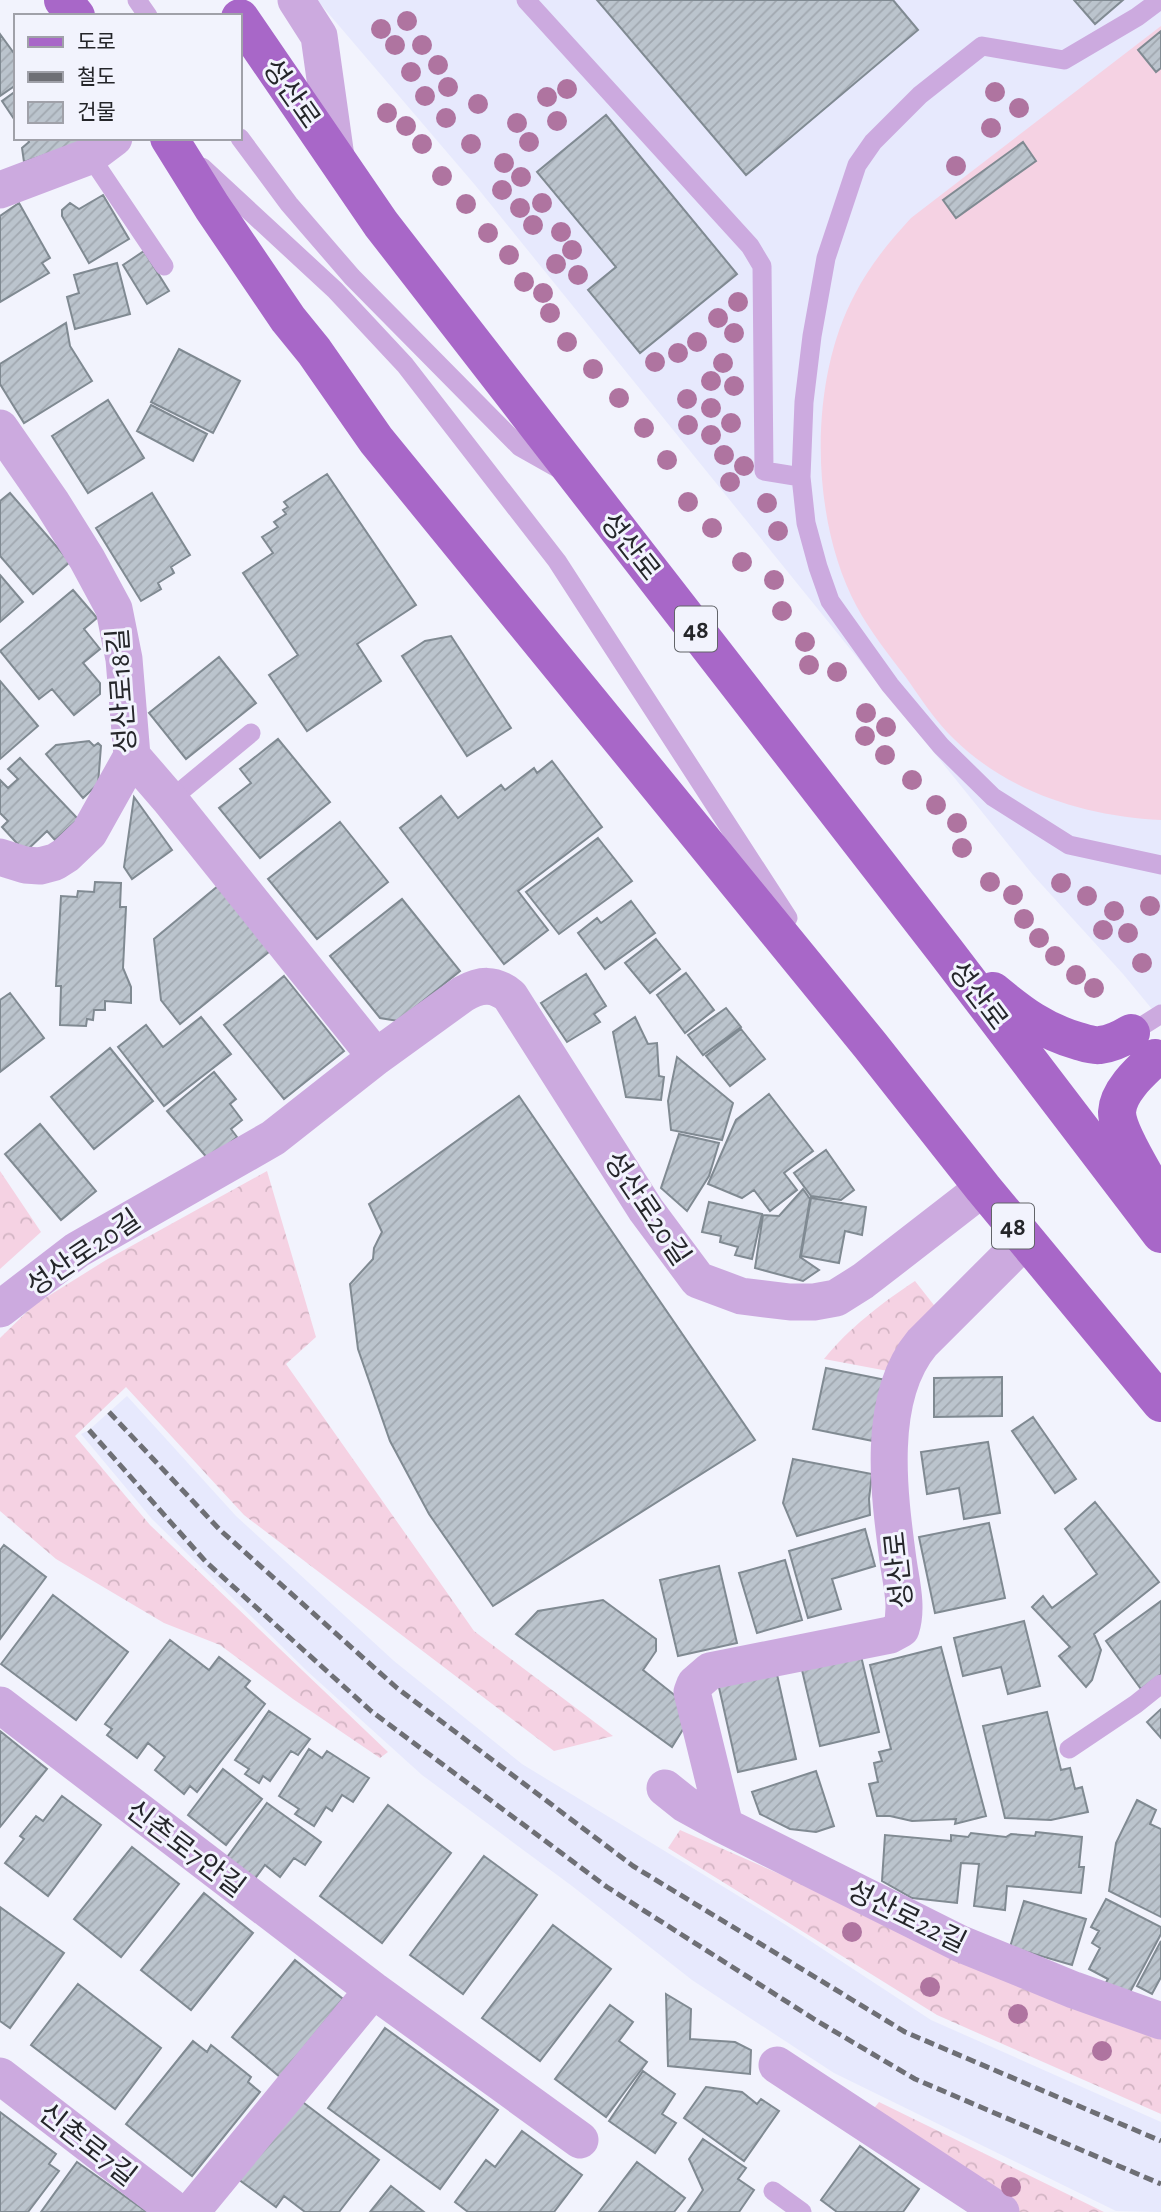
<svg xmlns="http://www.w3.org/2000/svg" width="1161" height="2212" viewBox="0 0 1161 2212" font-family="'Alegreya Sans','Noto Sans KR',sans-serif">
<defs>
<pattern id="forest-crowns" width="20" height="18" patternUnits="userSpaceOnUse" patternTransform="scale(1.75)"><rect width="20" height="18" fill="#f5d2e3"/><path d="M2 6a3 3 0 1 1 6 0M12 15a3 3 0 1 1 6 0" fill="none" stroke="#d2b4c3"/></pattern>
<pattern id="building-hatch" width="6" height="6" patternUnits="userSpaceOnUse" patternTransform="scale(1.75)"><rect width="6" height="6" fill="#bbc4cd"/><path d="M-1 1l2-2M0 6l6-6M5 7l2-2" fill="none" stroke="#a1a8b0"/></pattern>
</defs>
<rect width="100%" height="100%" fill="#f2f3fd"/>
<path fill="#e7e9fd" d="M317,0H1161V1020L1123,974L1033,875L475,185Z
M127,1396L236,1516L394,1661L522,1764L786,1925L931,2020L1161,2122V2212L1116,2211L834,2073L692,1980L572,1886L422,1775L307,1671L152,1519L81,1434L89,1430Z"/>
<path fill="url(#forest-crowns)" d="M0,1171L41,1232L0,1269Z
M267,1171L316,1337L286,1364L474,1631L613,1736L554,1751L244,1515L126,1387L75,1436L150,1525L388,1752L380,1758L293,1699L220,1645L164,1623L56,1559L0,1511V1338L34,1305L106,1260Z
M915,1281L937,1309L888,1371L824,1359C848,1329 883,1302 915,1281Z
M680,1830L1070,2002L1161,2033V2114L937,2015L668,1848Z
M879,2102L1104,2212H1014L871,2112Z"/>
<path fill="#f5d2e3" d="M1161,26V820C1086,816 1009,793 954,739C935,721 920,697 905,676C888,654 870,631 857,607C810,520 808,381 855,294C870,265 889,242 911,218Z"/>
<path fill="url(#building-hatch)" stroke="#808a92" stroke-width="2" d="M597,0H893L918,30L746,175Z
M1074,0H1123L1095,24Z
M1161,31V68L1156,72L1138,50Z
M0,34L16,56V85L0,96Z
M16,91V122L2,101Z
M606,115L737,274L640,353L588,290L616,267L537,172Z
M27,138H78L81,143L24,162L22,148L29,142Z
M1023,142L1036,161L956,218L943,200Z
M103,195L129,239L89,263L62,216V210L70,203L79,209Z
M19,203L50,258L42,263L49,273L0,302V216Z
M144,251L169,291L147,304L123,265Z
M117,263L130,314L75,329L67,297L79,293L74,275Z
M66,323L70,346L92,381L24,423L0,384V364Z
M179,349L240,381L213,433L151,402Z
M108,400L144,458L88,493L52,436Z
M151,405L207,434L193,461L137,431Z
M327,474L416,605L357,644L381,681L307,731L269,675L298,655L243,573L273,553L262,537L278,527L274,522L286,514L283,510L288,507L284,502Z
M10,493L70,562L33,594L0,556V501Z
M152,493L190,555L171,567L174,573L158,583L161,589L141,601L96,528Z
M0,575L23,602L0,622Z
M73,590L97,618L84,629L100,649L83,663L100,683V694L74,715L52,689L39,699L0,651Z
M451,636L511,728L467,756L402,656L425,641Z
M219,657L256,703L186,759L149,713Z
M0,681L38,726L0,759Z
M278,739L330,802L260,858L219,808L251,783L240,769Z
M89,741L94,746L98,743L101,746L98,784L83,798L46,754L56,745Z
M20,758L78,819L55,840L47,831L25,852L2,827L8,821L0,813V780L8,788L18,779L8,769Z
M552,761L602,827L518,891L548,930L504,964L400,828L441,796L458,818L501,785L505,790L534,768L537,773Z
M134,797L172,850L132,879L124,867Z
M340,822L388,882L317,939L268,879Z
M598,838L632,881L559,934L526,892Z
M95,882L121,883L120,907H126L123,968L131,987V1003L105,1001V1010H94L93,1020L87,1019L86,1026L60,1025L61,986H56L61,896L77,897L78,891L94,892Z
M218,886L270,951L180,1024L161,1000L154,939Z
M402,899L460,971L398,1021L380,1018L330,956Z
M631,901L655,933L605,969L578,933L597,918L601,923Z
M656,939L680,969L650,993L625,963Z
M686,973L714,1010L685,1033L657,995Z
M586,974L606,1006L594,1014L600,1022L567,1042L541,1003Z
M284,976L344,1051L284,1099L224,1025Z
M10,993L44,1038L0,1072V1000Z
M726,1008L741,1027L703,1055L688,1035Z
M201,1017L231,1054L164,1106L118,1047L146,1025L163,1047Z
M635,1017L648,1044L657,1043L659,1076L664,1077L661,1100L626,1097L613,1032Z
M741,1029L765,1059L730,1086L706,1056Z
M110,1048L153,1101L94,1149L51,1097Z
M677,1057L733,1103L722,1140L671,1130L668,1101Z
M214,1072L236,1099L230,1104L242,1120L231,1129L237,1137L209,1160L167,1111Z
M769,1094L813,1151L784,1173L797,1190L770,1211L754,1190L742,1198L708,1184L736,1120Z
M519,1096L755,1440L493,1606L429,1514L390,1441L358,1349L350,1284L373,1259L374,1248L382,1232L369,1204Z
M40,1124L96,1191L61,1220L5,1154Z
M679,1134L719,1143L709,1176L687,1211L661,1188Z
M826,1150L854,1190L841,1200L811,1196L794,1173Z
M803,1189L810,1199L800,1257L819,1270L803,1281L755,1268L763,1215L779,1216Z
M811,1198L866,1207L862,1235L845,1231L839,1263L801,1256Z
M709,1202L762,1214L752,1259L735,1255L738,1247L720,1242L721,1236L702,1232Z
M826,1368L886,1380L873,1441L813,1429Z
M1002,1377V1416L934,1417V1378Z
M1033,1417L1076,1479L1055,1493L1012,1431Z
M988,1442L1000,1513L964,1519L959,1488L927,1494L921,1452Z
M793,1459L872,1474L869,1499L870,1515L797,1536L783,1503Z
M1095,1502L1159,1582L1094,1634L1101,1650L1092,1680L1086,1687L1059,1656L1070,1647L1032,1607L1043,1596L1052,1608L1097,1574L1065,1529Z
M989,1523L1005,1598L935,1613L919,1537Z
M865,1529L875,1566L832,1579L841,1609L808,1618L789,1551Z
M4,1545L46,1577L0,1639V1550Z
M785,1560L802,1620L757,1633L739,1573Z
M719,1566L737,1643L678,1656L660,1580Z
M53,1595L128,1652L76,1720L1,1664Z
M603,1600L656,1639V1651L643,1670L677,1697L685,1726L672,1747L516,1634L538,1611Z
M1161,1601V1674L1141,1689L1106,1641Z
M1024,1621L1040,1686L1008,1694L1001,1667L963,1676L954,1638Z
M170,1640L209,1670L219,1657L250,1681L245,1687L265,1704L197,1792L190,1786L184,1794L155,1770L165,1757L148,1743L137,1758L107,1735L112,1729L105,1724Z
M941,1647L986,1816L955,1824L956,1819L912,1821L890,1816H877L869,1784L878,1782L874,1763L882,1761L879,1752L891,1749L870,1665Z
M861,1656L879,1732L820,1746L802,1670Z
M776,1670L796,1759L738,1772L718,1683Z
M1161,1709V1738L1147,1722Z
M269,1711L310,1739L298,1755L291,1751L270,1781L263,1776L259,1783L245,1774L249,1769L235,1760Z
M1047,1712L1061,1770L1070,1768L1075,1789L1082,1787L1088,1812L1051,1820L1005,1818L983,1726Z
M0,1731L47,1769L0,1827Z
M309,1749L322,1758L327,1751L369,1778L353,1802L342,1795L332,1811L326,1807L314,1826L295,1814L299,1809L279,1796Z
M223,1769L262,1799L226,1845L188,1815Z
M816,1771L834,1826L816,1832L790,1829L760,1814L752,1792Z
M62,1796L101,1825L48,1896L5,1863L24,1839L20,1836L36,1816L43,1821Z
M1137,1800L1156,1810L1150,1824L1161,1829V1917L1109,1891L1116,1843Z
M267,1803L321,1842L305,1865L294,1858L280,1877L265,1865L254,1880L225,1860Z
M388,1805L451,1853L382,1943L320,1896Z
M1036,1832L1082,1837L1079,1867H1084L1081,1893L1007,1886L1005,1910L974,1906L979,1864L961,1863L957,1903L912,1898L882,1881L885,1835L951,1841V1835L968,1837L971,1833L1006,1837L1011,1834L1035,1836Z
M132,1847L179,1884L121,1957L74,1919Z
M484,1856L537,1895L463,1994L410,1955Z
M204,1893L253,1933L191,2010L141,1970Z
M1106,1899L1161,1927V1934L1128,1996L1105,1984L1108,1979L1089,1969L1100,1948L1092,1943L1099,1931L1091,1927Z
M1024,1901L1086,1919L1072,1965L1010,1947Z
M0,1907L64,1953L10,2028L0,2021Z
M553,1925L611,1969L540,2061L482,2018Z
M1161,1941V1977L1152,1994L1137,1986Z
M295,1960L343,1999L280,2077L232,2037Z
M78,1984L161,2048L115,2109L31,2045Z
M666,1994L691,2009L690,2039L735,2042L751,2050L750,2074L668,2066Z
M610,2005L633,2022L619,2041L647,2062L606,2117L555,2079Z
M385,2028L498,2110L440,2189L328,2108Z
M193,2041L207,2052L211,2045L251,2077L248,2082L260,2092L192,2176L126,2124Z
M643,2071L675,2094L662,2114L676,2123L655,2153L609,2121Z
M706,2087L742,2092L757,2104L761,2099L779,2111L744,2161L684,2118Z
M300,2100L379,2160L339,2212H305L284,2196L276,2207L238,2179Z
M0,2112L56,2154L49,2164L59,2171L28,2212H0Z
M522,2131L582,2175L554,2212H468L455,2202L486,2160L495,2167Z
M703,2139L746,2168L738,2179L754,2190L739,2212H688L703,2190L689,2159Z
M860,2146L919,2189L903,2212H837L821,2200Z
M77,2162L147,2212H41Z
M637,2162L685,2198L674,2212H599Z
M391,2186L424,2212H370Z"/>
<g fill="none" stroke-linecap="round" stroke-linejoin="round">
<path stroke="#ccaadf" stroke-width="19" d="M137,0L148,16
M526,0L750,246L762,266L764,471L801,477
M1160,0L1137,17L1064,60L982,46L920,95L873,142L857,165L826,258L812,336L804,402L801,477L806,523L818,567L830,601L890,685L941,746L993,797L1069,845L1161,865
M240,138L289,204L352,277L520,447L559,469
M90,156L164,266
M202,167L335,290L405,365L557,561L788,918
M170,800L251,733
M1131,1033L1161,1014
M1069,1749L1136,1704L1161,1684
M773,2191L802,2212"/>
<path stroke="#ccaadf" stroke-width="37" d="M296,0L319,36L336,157
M0,190L90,156L114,138
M0,428L52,503L87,559L114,609L124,659L132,756L89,833L66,855L55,862L40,866L25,865L0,857
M132,756L170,800L376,1057
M0,1309L77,1250L273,1138L376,1057L463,994C481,984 494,983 510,996L646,1210L698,1280L741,1296L790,1302H814L836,1298L863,1281L983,1188
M0,1705L373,1990L580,2140
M665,1788L685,1804L725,1826L959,1943L1074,1990L1161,2021
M725,1826L692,1692L695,1684L710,1671L890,1635L901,1629C908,1607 901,1582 898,1560C889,1494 876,1398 922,1343L1025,1240
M777,2065L1001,2212
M0,2076L177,2212
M191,2212L373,1990"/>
<path stroke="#a867c8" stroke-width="38" d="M63,0L76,16
M240,18L381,224L946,952L1161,1234
M169,138L212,207L288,319L314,351L376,440L870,1045L983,1188L1161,1403
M993,991C1021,1014 1043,1031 1078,1041C1085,1043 1092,1046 1100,1045C1111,1044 1121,1039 1131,1033
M1155,1058C1141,1071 1118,1091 1117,1112C1117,1133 1149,1181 1160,1202"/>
<path stroke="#6e6f75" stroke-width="5" stroke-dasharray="10 5" stroke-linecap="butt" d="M109,1412L220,1530L397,1688L633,1866L905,2032L1161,2141
M89,1430L206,1562L371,1711L607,1887L817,2021L915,2079L1161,2184"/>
</g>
<g fill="#af74a0">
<circle cx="407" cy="21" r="10"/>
<circle cx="381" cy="29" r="10"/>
<circle cx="395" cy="45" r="10"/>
<circle cx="422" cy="45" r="10"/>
<circle cx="438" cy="65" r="10"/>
<circle cx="411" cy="72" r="10"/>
<circle cx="448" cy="87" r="10"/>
<circle cx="567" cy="89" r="10"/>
<circle cx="995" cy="92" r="10"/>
<circle cx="425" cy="96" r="10"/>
<circle cx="547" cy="97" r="10"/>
<circle cx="478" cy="104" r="10"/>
<circle cx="1019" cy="108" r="10"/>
<circle cx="387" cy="113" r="10"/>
<circle cx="446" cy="118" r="10"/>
<circle cx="557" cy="121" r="10"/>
<circle cx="517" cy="123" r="10"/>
<circle cx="406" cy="126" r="10"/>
<circle cx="991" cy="128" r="10"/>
<circle cx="529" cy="142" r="10"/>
<circle cx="422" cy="144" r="10"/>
<circle cx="471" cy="144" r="10"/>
<circle cx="504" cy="163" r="10"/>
<circle cx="956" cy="166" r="10"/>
<circle cx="442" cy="176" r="10"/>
<circle cx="521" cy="177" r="10"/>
<circle cx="502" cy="190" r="10"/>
<circle cx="542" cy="203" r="10"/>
<circle cx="466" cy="204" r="10"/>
<circle cx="520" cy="208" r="10"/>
<circle cx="533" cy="225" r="10"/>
<circle cx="561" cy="232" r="10"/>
<circle cx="488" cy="233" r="10"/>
<circle cx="572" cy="250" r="10"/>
<circle cx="509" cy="255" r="10"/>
<circle cx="556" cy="264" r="10"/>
<circle cx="578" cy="275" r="10"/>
<circle cx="524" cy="282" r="10"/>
<circle cx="543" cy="293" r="10"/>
<circle cx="738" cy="302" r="10"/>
<circle cx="550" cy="313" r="10"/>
<circle cx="718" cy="318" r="10"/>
<circle cx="734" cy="333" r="10"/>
<circle cx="567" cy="342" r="10"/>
<circle cx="697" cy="342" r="10"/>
<circle cx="678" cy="353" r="10"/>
<circle cx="655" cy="362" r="10"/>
<circle cx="723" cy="363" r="10"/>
<circle cx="593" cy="369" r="10"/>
<circle cx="711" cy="381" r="10"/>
<circle cx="734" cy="386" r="10"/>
<circle cx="619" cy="398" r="10"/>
<circle cx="687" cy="399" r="10"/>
<circle cx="711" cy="408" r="10"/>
<circle cx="731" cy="423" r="10"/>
<circle cx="688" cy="425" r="10"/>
<circle cx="644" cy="428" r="10"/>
<circle cx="711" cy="435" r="10"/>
<circle cx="724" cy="455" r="10"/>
<circle cx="667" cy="460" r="10"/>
<circle cx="744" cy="466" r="10"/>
<circle cx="730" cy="482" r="10"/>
<circle cx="688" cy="502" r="10"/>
<circle cx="767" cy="503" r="10"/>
<circle cx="712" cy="528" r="10"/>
<circle cx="778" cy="531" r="10"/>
<circle cx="742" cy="562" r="10"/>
<circle cx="774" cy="580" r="10"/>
<circle cx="782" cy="611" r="10"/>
<circle cx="805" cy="642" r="10"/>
<circle cx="809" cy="665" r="10"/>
<circle cx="837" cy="672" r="10"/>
<circle cx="866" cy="713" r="10"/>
<circle cx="886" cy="727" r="10"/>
<circle cx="865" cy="736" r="10"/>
<circle cx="885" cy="755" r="10"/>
<circle cx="912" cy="780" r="10"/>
<circle cx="936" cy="805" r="10"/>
<circle cx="957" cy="823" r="10"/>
<circle cx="962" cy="848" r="10"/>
<circle cx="990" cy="882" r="10"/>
<circle cx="1061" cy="883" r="10"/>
<circle cx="1013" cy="895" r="10"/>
<circle cx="1087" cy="896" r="10"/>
<circle cx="1150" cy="906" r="10"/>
<circle cx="1114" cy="911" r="10"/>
<circle cx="1024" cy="919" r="10"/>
<circle cx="1103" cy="930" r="10"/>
<circle cx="1128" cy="933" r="10"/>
<circle cx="1039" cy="938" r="10"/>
<circle cx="1055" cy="956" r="10"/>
<circle cx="1142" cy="963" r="10"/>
<circle cx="1076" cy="975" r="10"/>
<circle cx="1094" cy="988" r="10"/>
<circle cx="852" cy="1932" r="10"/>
<circle cx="930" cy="1987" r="10"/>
<circle cx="1018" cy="2014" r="10"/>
<circle cx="1102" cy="2051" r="10"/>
<circle cx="1011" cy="2187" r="10"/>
</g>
<g text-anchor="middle" stroke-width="6" stroke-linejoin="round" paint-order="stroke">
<g fill="#f2f3fd" stroke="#626469" stroke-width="2">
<rect x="675" y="606.5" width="42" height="45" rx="5"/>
<rect x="992" y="1203.5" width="42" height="45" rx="5"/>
</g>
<g font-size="26" font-weight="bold" fill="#25262a">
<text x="696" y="638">48</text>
<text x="1013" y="1235">48</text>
</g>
<g font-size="28" fill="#25262a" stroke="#f2f3fd">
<text transform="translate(292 93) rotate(55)" y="10">성산로</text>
<text transform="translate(631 546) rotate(52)" y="10">성산로</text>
<text transform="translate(121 691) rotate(-94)" y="10">성산로18길</text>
<text transform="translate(979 995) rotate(53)" y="10">성산로</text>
<text transform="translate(648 1208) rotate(56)" y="10">성산로20길</text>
<text transform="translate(83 1252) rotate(-34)" y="10">성산로20길</text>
<text transform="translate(898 1570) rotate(-96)" y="10">성산로</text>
<text transform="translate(186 1848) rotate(37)" y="10">신촌로7안길</text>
<text transform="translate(907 1916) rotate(26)" y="10">성산로22길</text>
<text transform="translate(88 2144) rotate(38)" y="10">신촌로7길</text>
</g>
</g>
<rect x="14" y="14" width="228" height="126" fill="#f2f3fd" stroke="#a0a1a9" stroke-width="2"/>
<rect x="28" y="37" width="35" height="10" fill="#a867c8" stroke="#a0a1a9" stroke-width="2"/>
<text x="77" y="49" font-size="21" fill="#25262a">도로</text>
<rect x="28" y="72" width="35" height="10" fill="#6e6f75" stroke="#a0a1a9" stroke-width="2"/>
<text x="77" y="84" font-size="21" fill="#25262a">철도</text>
<rect x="28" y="102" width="35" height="21" fill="url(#building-hatch)" stroke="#a0a1a9" stroke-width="2"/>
<text x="77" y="119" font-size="21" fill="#25262a">건물</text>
</svg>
